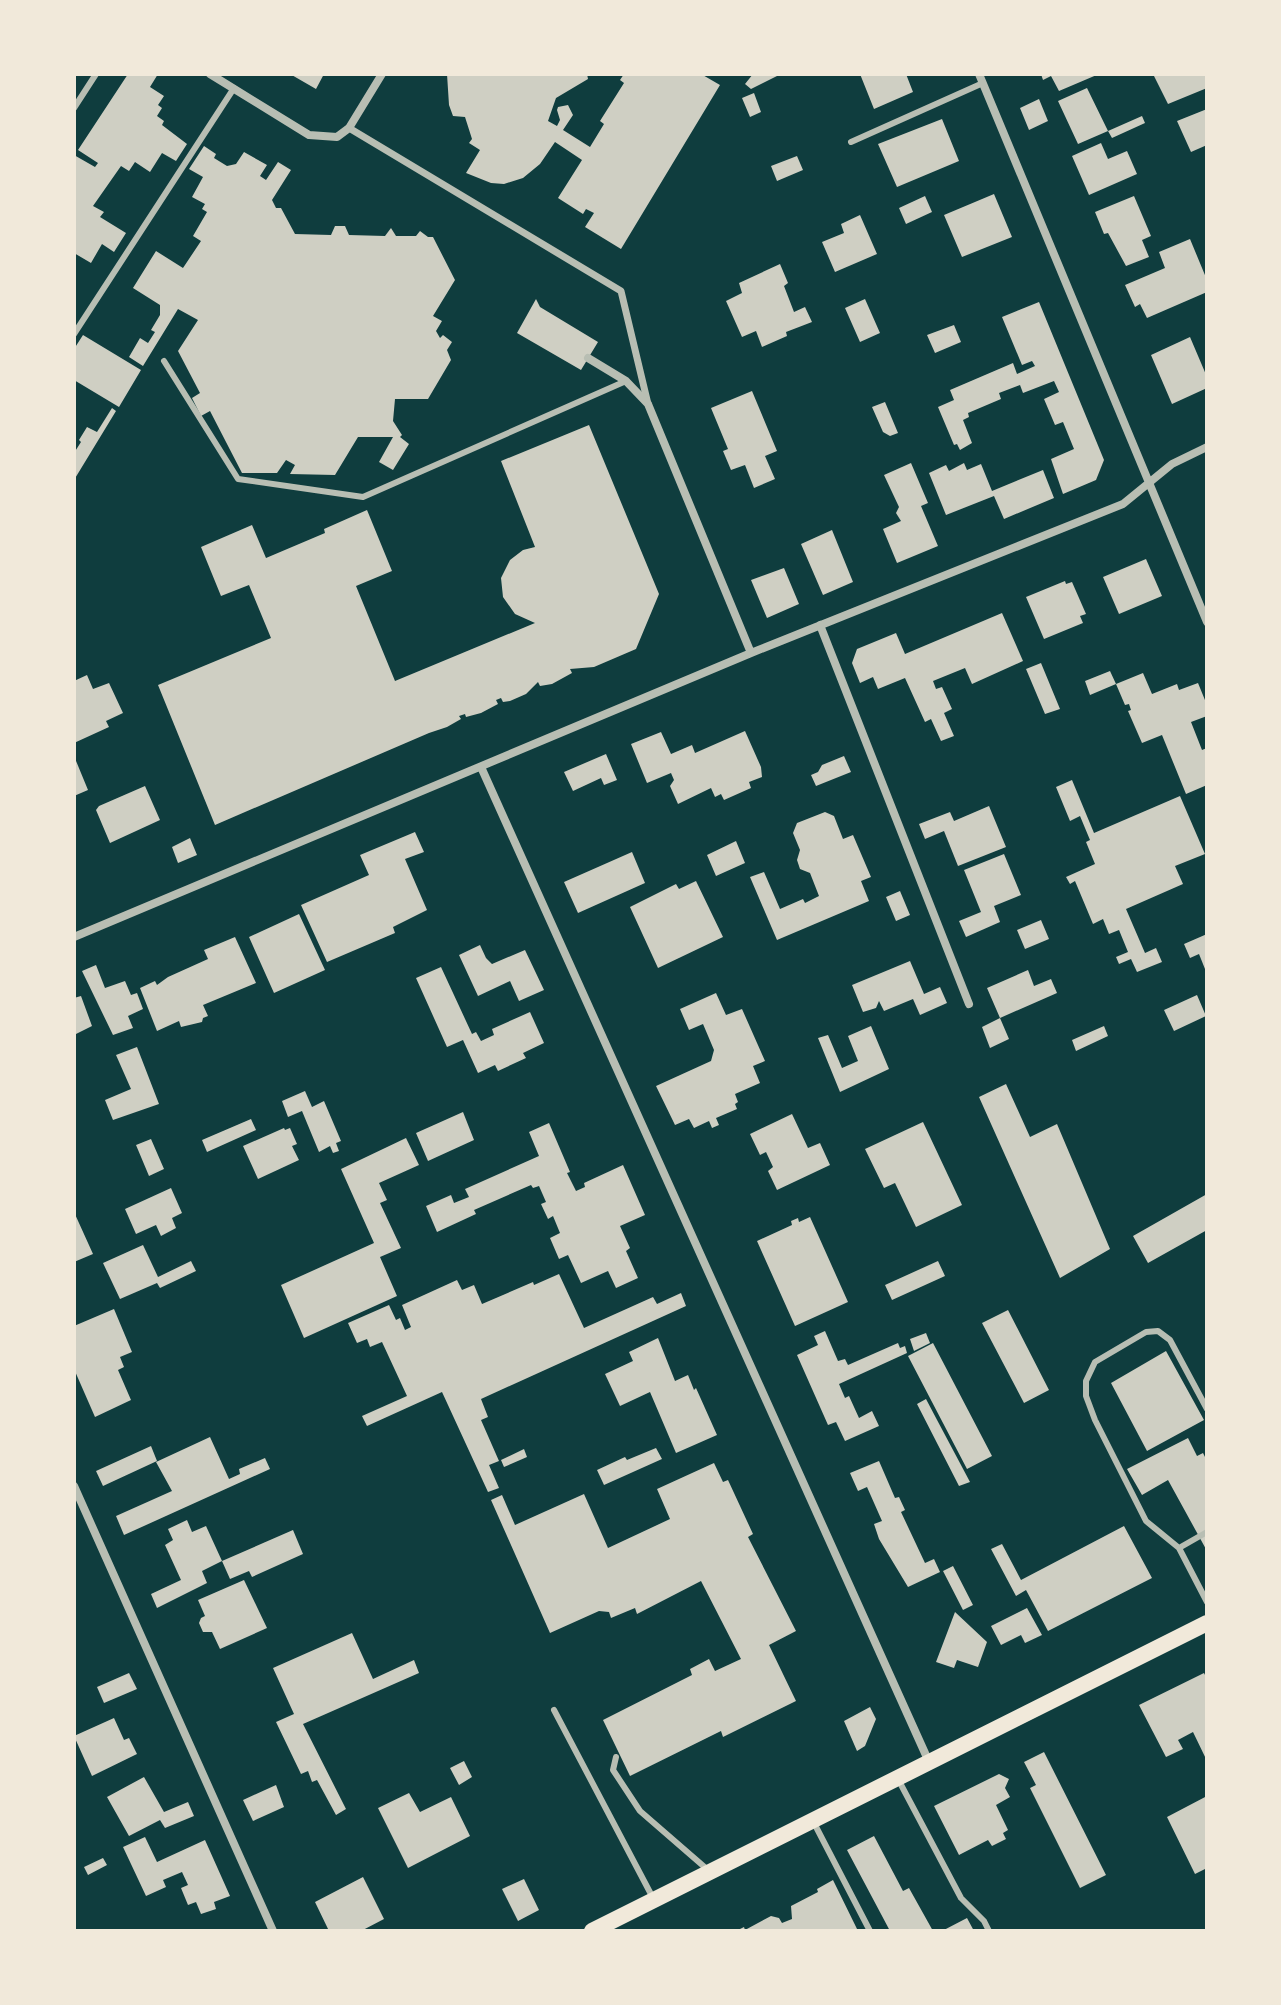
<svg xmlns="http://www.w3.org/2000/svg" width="1281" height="2005" viewBox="0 0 1281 2005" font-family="Montserrat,sans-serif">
<rect width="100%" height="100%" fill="#0f3d3e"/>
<path fill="#cfcfc3" d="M128,74H158L150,87L164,96L158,105L162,108L157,116L164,121L162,125L187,144L176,161L162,153L150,172L135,162L129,171L121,166L93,206L104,212L100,217L126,233L114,252L102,244L91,263L74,253V155L95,167L98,163L78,150Z
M290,74H324L316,89Z
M447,74H587L588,79L556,98L548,121L557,126L560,120L557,110L558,107L568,105L573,115L563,130L590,147L604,124L600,121L624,83L620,80L624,74H701L720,85L621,249L585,227L594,213L586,209L583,214L558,198L582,160L555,142L540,164L523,178L504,184L491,183L466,173L480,150L469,143L472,139L465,117L453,116L449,105Z
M753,74H774L777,76L751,89L745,84Z
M860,74H906L913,92L874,109Z
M1041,74H1099L1059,91L1051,76L1043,80Z
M1153,74H1207V88L1168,104Z
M1087,88L1108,131L1078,144L1058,101Z
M754,93L761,112L750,117L742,98Z
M1039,99L1048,121L1029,130L1020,108Z
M1207,109V145L1191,152L1177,121Z
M1142,116L1145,123L1112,138L1108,131Z
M942,119L959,161L897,187L878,144Z
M1101,143L1108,159L1127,151L1137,174L1089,195L1072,156Z
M204,146L216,154L214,158L227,166L236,164L244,152L267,165L260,176L266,180L278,162L291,170L272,200L276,208H281L295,234L331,235L335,226H345L349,235L385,236L391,228L396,236H416L420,231L428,237H433L455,280L433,316L442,321L436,331L440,338L443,335L452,342L447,350L451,360L428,399H395L393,421L402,435L400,437L409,444L393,470L379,462L393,437H358L335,475L290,474L295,465L286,460L277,473H242L210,411L201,416L192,398L200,393L178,351L198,320L178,309L143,366L129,357L140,338L148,343L155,332L151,330L160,315V305L133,288L156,251L183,268L201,241L193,236L207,212L202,209L205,204L192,197L203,177L189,169Z
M797,156L803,170L777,181L771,166Z
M994,194L1012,237L962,257L944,215Z
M925,196L932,212L906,224L899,208Z
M1134,196L1151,236L1142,240L1149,257L1126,266L1108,233L1104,234L1095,212Z
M860,215L877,254L835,272L822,242L844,233L841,224Z
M1190,239L1207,280V292L1147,318L1140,304L1135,307L1125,285L1165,268L1159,252Z
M780,264L788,283L784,286L794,312L805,307L812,322L786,332L787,336L762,347L756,331L742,337L726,301L742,293L739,283Z
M536,299L540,307L598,342L581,370L517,333Z
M865,299L880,333L860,342L845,308Z
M1039,302L1104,460L1096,480L1063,494L1051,459L1074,449L1063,422L1055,425L1044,399L1059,392L1054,381L1023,393L1020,385L999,393L1001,399L968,413L969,417L963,420L972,443L960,450L957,444L954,445L938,407L954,400L950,390L1013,363L1017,374L1035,366L1032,361L1022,365L1002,317Z
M954,325L961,342L935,353L927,335Z
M83,335L141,370L119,407L74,380V349Z
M1190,337L1207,377V388L1172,404L1151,355Z
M752,391L777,451L765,456L775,479L754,488L745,465L731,470L723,451L728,449L711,408Z
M885,402L898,433L890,436L883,432L872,407Z
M112,408L116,411L74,480V453L81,442L79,440L87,427L97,432Z
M589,425L659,594L636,649L594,667L570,669L572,673L552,684L540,686L538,682L526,694L510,701L503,702L501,698L496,700L498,704L481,713L466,717L465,714L459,716L461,719L447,727L429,733L215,825L158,685L271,638L249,585L221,596L201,547L252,525L266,558L325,533L324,529L367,510L392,571L356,586L395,681L535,623L515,614L503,597L501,578L510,560L523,550L535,547L501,461Z
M911,463L928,503L921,506L938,546L897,563L883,529L901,521L896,513L899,507L884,475Z
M964,463L967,470L981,464L992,491L1043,470L1054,498L1004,519L994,496L946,515L929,473L946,465L949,471Z
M832,530L853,582L823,595L801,544Z
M1146,559L1162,596L1119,614L1103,577Z
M784,568L799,604L767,618L751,580Z
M1065,581L1066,584L1072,582L1086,614L1080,616L1083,623L1044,639L1026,597Z
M1002,613L1023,661L972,684L965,668L933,681L936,689L942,687L952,709L944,713L954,736L941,741L931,719L925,722L905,678L878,689L873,677L860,683L852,663L857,649L896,633L905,654Z
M1041,663L1060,709L1045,714L1026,669Z
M1110,671L1116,684L1090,695L1085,681Z
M1143,673L1152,694L1177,684L1179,690L1198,683L1207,705V716L1191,722L1202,750L1207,748V785L1186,794L1162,735L1142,743L1128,711L1131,710L1129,704L1125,705L1116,684Z
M87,675L93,689L109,683L123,713L106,721L109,727L74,743V681Z
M745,731L761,767L762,777L749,782L751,788L724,800L721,794L715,797L711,788L678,804L670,786L674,780L671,773L647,783L631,744L661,732L671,754L692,745L695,753Z
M606,754L617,780L604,785L601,778L573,791L564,772Z
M74,756L88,790L74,796Z
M844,756L851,772L816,786L811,775L818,772L822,765Z
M1072,780L1094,833L1180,796L1205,854L1175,866L1183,884L1126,909L1145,953L1156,948L1162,962L1137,972L1131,959L1119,964L1116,957L1128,952L1119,930L1109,934L1103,919L1093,924L1075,881L1070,884L1066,877L1095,864L1086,842L1090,840L1080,816L1070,821L1056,787Z
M145,786L160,820L110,843L96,810L99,806Z
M989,806L1006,847L958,866L944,831L925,839L919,824L950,812L954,821Z
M825,812L834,816L843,839L853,835L871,877L861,881L869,901L777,940L750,877L764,872L780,909L803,899L805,903L819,896L810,873L800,869L797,860L800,850L793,833L797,823Z
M415,832L424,852L405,859L427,910L393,927L395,933L327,962L301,905L369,875L360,855Z
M190,838L197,855L178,863L172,847Z
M736,841L745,863L716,876L707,855Z
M632,852L645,883L578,913L564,882Z
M1004,854L1021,895L994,906L1000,922L966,937L959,921L981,912L964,870Z
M696,881L723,937L658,968L630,907L676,884L679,889Z
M900,891L910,915L896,921L886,897Z
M299,914L325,970L274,993L249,937Z
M1041,920L1049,939L1025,949L1017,930Z
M1207,934V974L1199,954L1190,958L1184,944Z
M235,937L256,983L203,1005L208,1016L203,1018L202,1022L181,1027L179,1021L157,1031L140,988L155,981L157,985L168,977L208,959L204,950Z
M480,945L486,958L492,964L525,950L544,990L519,1001L510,981L478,996L459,955Z
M910,961L924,994L940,987L947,1003L920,1015L913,999L884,1011L879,1001L876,1008L863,1012L852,985Z
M96,965L105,988L125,981L131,995L137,993L143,1009L128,1016L133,1028L113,1035L82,971Z
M441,967L472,1034L476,1032L481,1041L494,1035L492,1029L530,1012L544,1043L523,1053L526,1058L498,1071L495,1065L478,1073L463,1040L447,1047L416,978Z
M1028,970L1034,986L1051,979L1057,993L1000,1018L987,988Z
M716,993L726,1015L742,1009L765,1061L753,1066L760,1083L735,1094L738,1102L735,1104L737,1109L716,1118L719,1125L712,1128L709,1121L694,1128L689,1119L675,1125L656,1086L711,1061L714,1050L703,1024L689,1030L680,1009Z
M1197,995L1206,1016L1174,1031L1164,1010Z
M81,996L92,1026L74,1035V998Z
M1000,1018L1009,1039L990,1048L982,1027Z
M871,1026L889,1069L840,1092L818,1038L828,1035L842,1068L858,1061L848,1036Z
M1104,1026L1108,1036L1076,1051L1072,1040Z
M137,1047L159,1104L113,1120L105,1100L131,1089L116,1055Z
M1006,1084L1030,1137L1057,1124L1110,1249L1060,1278L979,1097Z
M305,1091L312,1107L324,1101L341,1141L336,1143L339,1151L333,1153L330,1146L319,1152L302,1111L288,1117L282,1101Z
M463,1112L474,1140L428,1161L416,1133Z
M792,1114L808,1148L820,1143L830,1165L777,1190L768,1171L773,1167L766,1152L760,1155L750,1134Z
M251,1119L256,1130L207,1152L202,1140Z
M923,1122L962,1205L916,1227L895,1183L884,1188L865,1149Z
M549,1123L570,1172L567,1173L576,1191L585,1187L584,1183L623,1165L645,1215L620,1226L630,1248L626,1251L638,1278L616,1288L608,1271L581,1283L568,1255L559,1259L550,1238L560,1233L553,1216L548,1219L541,1204L546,1202L539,1186L533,1188L531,1185L474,1210L476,1214L437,1232L426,1206L451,1195L454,1203L469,1197L465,1189L539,1156L529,1132Z
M284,1128L285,1130L290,1128L297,1144L292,1146L299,1160L258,1179L243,1146Z
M406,1138L419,1165L379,1183L387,1200L380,1203L401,1248L380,1257L397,1296L304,1338L281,1285L374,1243L341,1169Z
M151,1139L164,1169L149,1176L136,1145Z
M171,1188L182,1213L172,1218L176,1228L161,1236L156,1225L136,1234L125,1209Z
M1207,1194V1230L1148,1263L1133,1236Z
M74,1212L93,1254L74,1262Z
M810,1217L848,1302L795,1326L757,1241L792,1225L791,1221L798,1218L799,1222Z
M143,1245L158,1277L191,1261L196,1271L160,1288L157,1283L120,1299L103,1263Z
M938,1261L945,1276L892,1300L885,1285Z
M559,1274L584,1328L653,1297L657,1304L681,1293L686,1306L481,1399L488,1417L481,1420L499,1461L489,1465L499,1488L488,1492L442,1392L367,1426L362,1416L407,1396L382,1342L370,1347L367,1339L357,1343L348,1323L389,1305L396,1320L400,1318L405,1330L411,1327L402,1305L457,1280L462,1290L474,1285L482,1304L533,1282L534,1285Z
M114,1309L132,1352L120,1357L124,1367L118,1370L131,1400L95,1417L74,1369V1326Z
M1008,1310L1049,1390L1024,1403L982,1323Z
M825,1331L838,1361L845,1359L848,1365L898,1343L900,1348L905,1346L907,1353L839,1384L845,1398L849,1396L859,1418L872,1411L879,1426L845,1441L836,1422L828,1425L797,1355L818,1345L814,1336Z
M926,1333L930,1343L914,1351L910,1339Z
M658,1338L675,1381L688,1375L694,1390L696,1388L717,1435L676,1453L650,1392L620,1406L605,1374L633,1361L629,1352Z
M933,1343L992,1456L967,1469L908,1356Z
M1166,1351L1204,1420L1147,1451L1111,1383Z
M926,1399L936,1418L970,1482L959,1486L917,1404Z
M210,1437L229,1479L240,1474L239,1469L265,1458L270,1469L124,1535L116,1516L172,1491L156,1462Z
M1188,1438L1197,1456L1203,1453L1207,1461V1551L1168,1480L1142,1495L1127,1469Z
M151,1446L157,1461L103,1486L96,1471Z
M656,1448L662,1459L604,1485L597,1470L625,1457L627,1460Z
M524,1449L527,1457L504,1467L501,1460Z
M879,1461L895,1498L899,1497L905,1510L901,1512L925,1563L934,1559L940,1572L908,1587L879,1539L874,1524L882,1521L867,1487L858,1491L850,1473Z
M714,1463L723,1482L728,1480L753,1534L748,1537L796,1631L769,1645L796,1701L723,1737L721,1731L630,1776L603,1720L692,1675L690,1669L709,1659L715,1671L741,1659L701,1581L637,1614L635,1608L611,1618L609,1612L599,1611L550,1633L491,1500L502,1495L515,1525L584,1494L608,1548L670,1519L657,1489Z
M187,1520L192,1532L206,1526L222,1561L202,1571L207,1583L157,1608L151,1594L181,1580L165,1545L173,1540L168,1529Z
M1124,1526L1152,1578L1048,1631L1026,1590L1016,1596L991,1549L1002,1544L1021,1580Z
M293,1530L303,1554L252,1577L249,1571L230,1579L222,1561Z
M953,1566L973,1605L963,1610L943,1571Z
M244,1580L267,1628L220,1649L212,1632H203L199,1623L201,1618L205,1616L198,1600Z
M1027,1608L1042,1635L1025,1643L1021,1635L1001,1645L991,1626Z
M955,1612L987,1642L978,1667L957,1660L954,1668L936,1662Z
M352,1633L373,1679L414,1660L419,1673L303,1724L346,1809L336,1815L317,1780L312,1782L308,1771L301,1774L276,1722L294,1714L273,1668Z
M129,1673L137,1689L104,1703L97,1687Z
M1204,1673L1207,1679V1761L1193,1732L1178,1740L1183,1749L1166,1757L1139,1705Z
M870,1707L876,1719L865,1746L857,1751L844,1721Z
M114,1718L124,1740L129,1738L137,1754L92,1776L74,1736Z
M1044,1752L1106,1875L1080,1888L1030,1788L1036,1785L1024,1762Z
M464,1761L472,1777L459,1785L450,1768Z
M999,1774L1009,1779L1005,1788L1010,1797L996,1805L1008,1830L1003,1833L1006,1839L992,1846L988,1840L959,1855L934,1806Z
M144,1777L164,1812L188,1802L194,1816L165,1828L160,1820L129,1836L107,1797Z
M276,1785L284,1807L253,1821L243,1800Z
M409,1793L420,1812L451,1797L470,1836L408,1868L378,1808Z
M1207,1796V1868L1195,1874L1167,1817Z
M874,1836L903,1891L909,1888L933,1931H890L847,1850Z
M145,1837L157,1862L205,1840L230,1896L214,1902L216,1909L201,1914L196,1902L188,1905L181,1888L188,1885L182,1872L163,1880L166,1887L146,1896L123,1847Z
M103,1858L107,1865L88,1875L84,1867Z
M363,1877L384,1919L361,1931H329L315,1902Z
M524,1879L539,1910L518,1921L502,1889Z
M833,1880L858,1931H736L744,1927L745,1930L771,1916L779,1918L782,1923L792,1919L791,1906L818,1892L817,1889Z
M967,1918L974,1931H942Z"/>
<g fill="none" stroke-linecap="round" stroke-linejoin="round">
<path stroke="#b8beb3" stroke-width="6" d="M74,108L96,74
M851,142L983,83
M74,334L234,88
M164,361L238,479L363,497L626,381
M1207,1532L1179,1548L1207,1602
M1179,1548L1146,1521L1095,1420L1086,1396V1381L1095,1362L1146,1332L1158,1331L1170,1340L1207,1409
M554,1710L653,1898
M616,1757L613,1770L640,1811L708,1870
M898,1779L961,1898L984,1921L989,1931
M813,1821L870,1931"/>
<path stroke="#b8beb3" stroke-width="7" d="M349,128L621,291L648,404"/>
<path stroke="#b8beb3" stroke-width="8" d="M210,74L309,135L337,137L349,128L382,74
M979,74L1207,622
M588,358L626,381L648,404L751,653
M820,625L969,1004
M481,767L929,1762
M74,937L751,653L1123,504L1172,464L1207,447
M74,1486L273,1931"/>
<path stroke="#f1e9da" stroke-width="16" d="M592,1931L1207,1623"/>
</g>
<rect width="1281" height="2005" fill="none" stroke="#f1e9da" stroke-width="152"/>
</svg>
